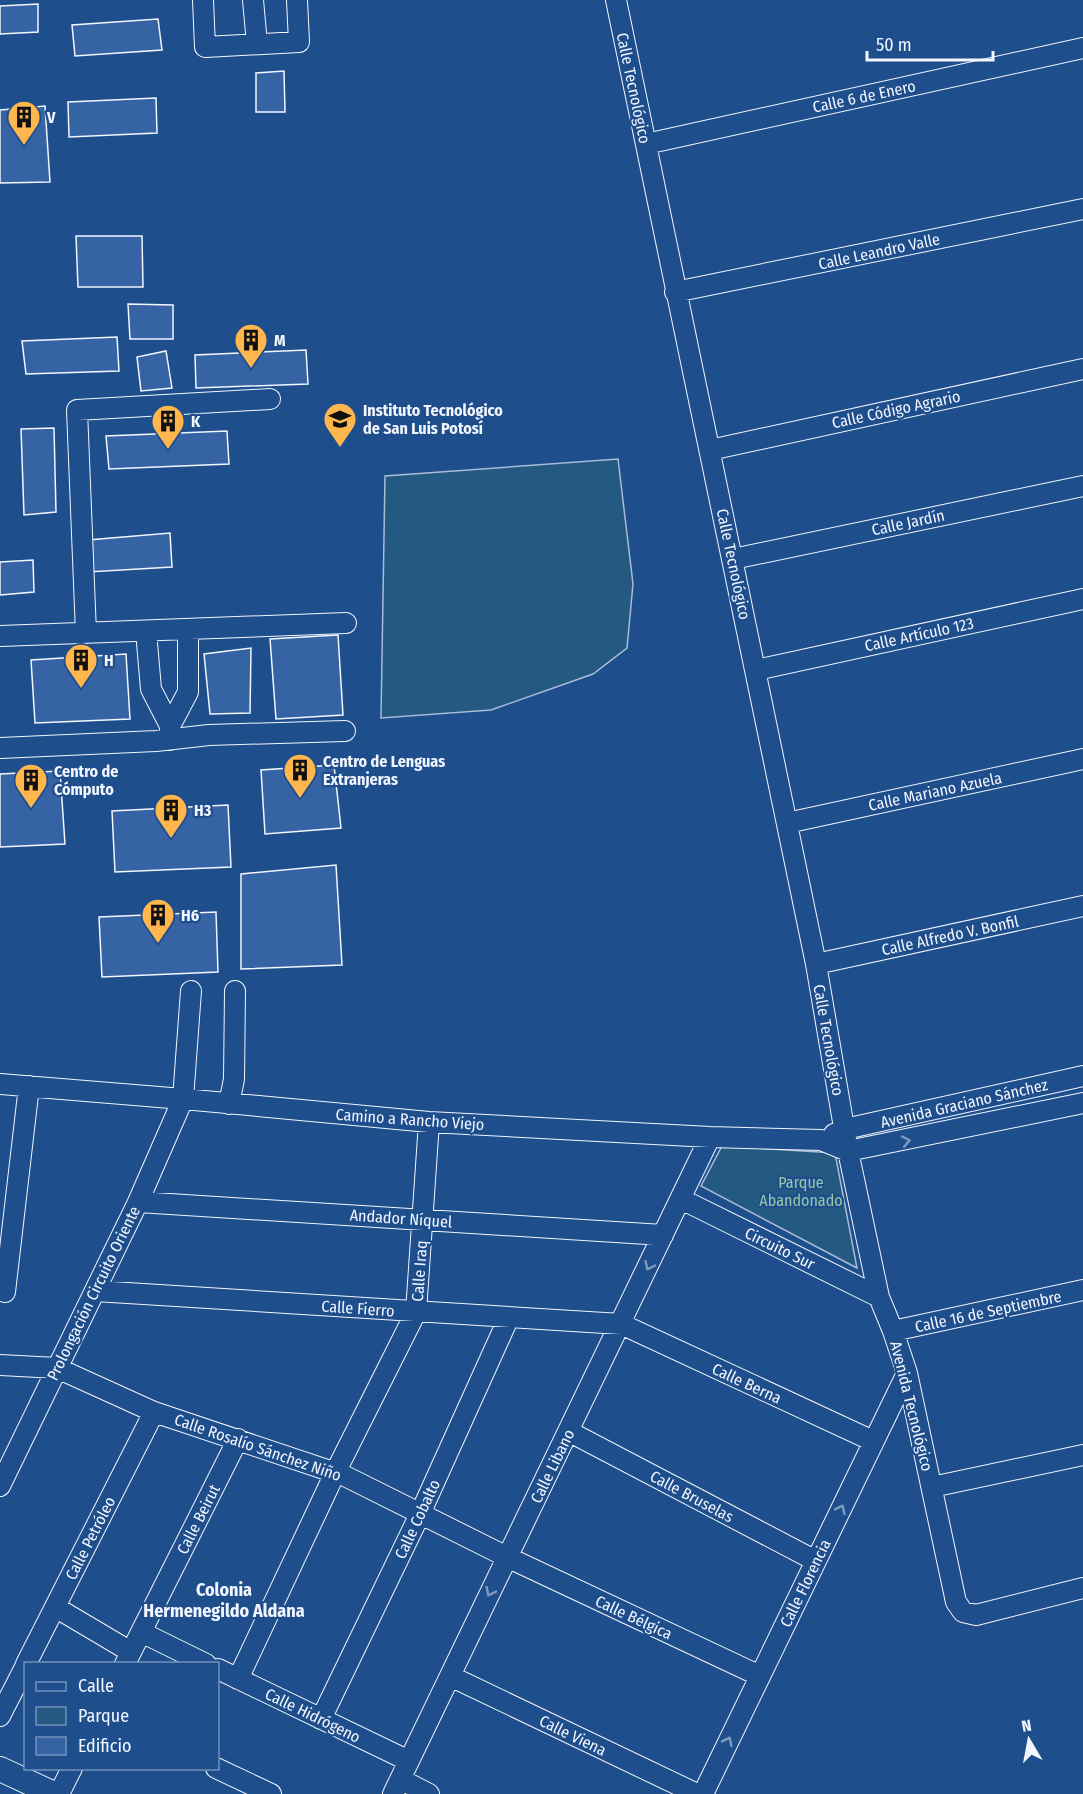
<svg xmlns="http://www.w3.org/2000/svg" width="1083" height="1794" viewBox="0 0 1083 1794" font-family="'Fira Sans Condensed',sans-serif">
<rect width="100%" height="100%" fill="#1f4e8c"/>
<path fill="#245a82" stroke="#a8bbd7" stroke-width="1.5" d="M618,459L633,584L627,648L593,674L491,710L381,718L385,476Z
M722,1146L835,1153L857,1268L701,1186Z"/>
<path fill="#3563a3" stroke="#f2f6ff" stroke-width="1.5" d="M38,4V32L0,34V6Z
M158,19L162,50L75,56L72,25Z
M284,71L285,112H256V73Z
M156,98L157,133L69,137L68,102Z
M45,106L50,182L0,183V110Z
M76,236H142L143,287H78Z
M128,304L173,305V339H130Z
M117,337L119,371L26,374L22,341Z
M306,350L308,384L196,388L195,355Z
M166,351L172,388L141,391L137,357Z
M54,428L56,512L24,515L21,429Z
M227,431L229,464L109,469L106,436Z
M170,533L172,567L88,572V540Z
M33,560L34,592L0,595V562Z
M338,635L343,715L276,719L270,639Z
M251,648L250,713L210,714L204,654Z
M126,654L130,719L35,723L31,660Z
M334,765L341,828L265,834L261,770Z
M60,771L65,844L0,847V774Z
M228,805L231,867L115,872L112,811Z
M336,865L342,965L241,969V874Z
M216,912L218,972L102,977L99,917Z"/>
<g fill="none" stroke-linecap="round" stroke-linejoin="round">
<defs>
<path id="minor" d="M203,0L205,47L299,42L297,0
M253,0L257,44
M616,0L816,964L848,1151L879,1297L893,1331L907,1373L956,1602L963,1612L976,1615L1083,1588
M646,144L1083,48
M675,292L1083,209
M710,450L1083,369
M733,559L1083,486
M146,631L151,689L170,726V740
M86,633L77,410L270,399
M0,636L346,623
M756,670L1083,599
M170,726L188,692V629
M0,748L156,741L209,735L345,731
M787,823L1083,759
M816,964L1083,906
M0,1084L183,1099L429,1122L710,1137L821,1140L848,1151L1083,1103
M229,1104L234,1079L235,991
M834,1134L845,1129L1083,1076
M681,1199L879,1297
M138,1202L663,1235
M95,1291L621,1324L873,1441
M5,1292L29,1086
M893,1331L1083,1290
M0,1365L57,1368L154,1412L345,1476L507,1557L760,1676
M568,1431L816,1561
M0,1486L138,1202L183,1099L191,991
M932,1487L1083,1455
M55,1607L131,1652
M141,1632L206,1664
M26,1664L154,1412
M125,1664L238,1439
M218,1669L409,1761
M450,1676L697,1794
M238,1679L335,1473L416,1312L429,1122
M0,1716L26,1665
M321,1719L420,1514L509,1317
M216,1768L271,1794
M400,1779L429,1794
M59,1794L72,1768
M393,1794L710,1137
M703,1794L907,1373"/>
<path id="major" d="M0,1769L54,1794"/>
</defs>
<use href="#minor" stroke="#f2f6ff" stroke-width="22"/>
<use href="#major" stroke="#f2f6ff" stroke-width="26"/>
<use href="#minor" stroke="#1f4e8c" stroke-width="20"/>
<use href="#major" stroke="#1f4e8c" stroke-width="24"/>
</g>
<defs><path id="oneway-chevron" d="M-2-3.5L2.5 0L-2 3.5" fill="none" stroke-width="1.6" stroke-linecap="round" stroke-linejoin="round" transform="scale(1.5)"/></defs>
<g stroke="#7e9ac0">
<use href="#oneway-chevron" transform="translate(906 1141) rotate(-12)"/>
<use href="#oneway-chevron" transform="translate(649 1266) rotate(115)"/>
<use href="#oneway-chevron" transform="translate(841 1509) rotate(-64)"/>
<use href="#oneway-chevron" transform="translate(490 1592) rotate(116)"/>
<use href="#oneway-chevron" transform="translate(728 1741) rotate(-64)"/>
</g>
<defs>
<symbol id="building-pin" viewBox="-11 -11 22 30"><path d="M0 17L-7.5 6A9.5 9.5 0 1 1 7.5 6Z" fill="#ffb74d" stroke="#1f4e8c"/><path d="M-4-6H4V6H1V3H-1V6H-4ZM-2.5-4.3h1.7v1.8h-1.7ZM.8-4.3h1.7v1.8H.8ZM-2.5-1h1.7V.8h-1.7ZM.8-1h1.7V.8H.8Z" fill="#111"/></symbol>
<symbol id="university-pin" viewBox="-11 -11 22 30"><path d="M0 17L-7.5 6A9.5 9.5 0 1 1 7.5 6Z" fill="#ffb74d" stroke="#1f4e8c"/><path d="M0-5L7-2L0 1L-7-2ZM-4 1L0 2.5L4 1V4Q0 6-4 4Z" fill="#111"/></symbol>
</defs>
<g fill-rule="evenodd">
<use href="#building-pin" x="5" y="98" width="38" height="52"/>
<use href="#building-pin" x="232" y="321" width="38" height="52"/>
<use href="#university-pin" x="321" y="400" width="38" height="52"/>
<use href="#building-pin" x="149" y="402" width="38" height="52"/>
<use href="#building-pin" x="62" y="641" width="38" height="52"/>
<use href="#building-pin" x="281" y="751" width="38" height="52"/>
<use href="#building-pin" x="12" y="761" width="38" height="52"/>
<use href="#building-pin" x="152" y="791" width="38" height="52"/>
<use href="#building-pin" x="139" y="896" width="38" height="52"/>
</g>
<g text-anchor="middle" stroke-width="4.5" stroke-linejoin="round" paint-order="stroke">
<g font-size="16" fill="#f2f6ff" stroke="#1f4e8c">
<text transform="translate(634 88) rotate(78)" y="6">Calle Tecnológico</text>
<text transform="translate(864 96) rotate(-12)" y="6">Calle 6 de Enero</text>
<text transform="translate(879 251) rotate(-12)" y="6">Calle Leandro Valle</text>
<text transform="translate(896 409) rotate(-12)" y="6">Calle Código Agrario</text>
<text transform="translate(908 522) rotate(-12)" y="6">Calle Jardín</text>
<text transform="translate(734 564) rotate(78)" y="6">Calle Tecnológico</text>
<text transform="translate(919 634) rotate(-12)" y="6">Calle Artículo 123</text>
<text transform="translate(935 791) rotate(-12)" y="6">Calle Mariano Azuela</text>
<text transform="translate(950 935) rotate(-12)" y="6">Calle Alfredo V. Bonfil</text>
<text transform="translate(829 1040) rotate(80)" y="6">Calle Tecnológico</text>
<text transform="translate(964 1103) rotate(-13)" y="6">Avenida Graciano Sánchez</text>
<text transform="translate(410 1119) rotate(4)" y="6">Camino a Rancho Viejo</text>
<text transform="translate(401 1218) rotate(4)" y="6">Andador Níquel</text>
<text transform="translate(780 1248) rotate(26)" y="6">Circuito Sur</text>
<text transform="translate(419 1271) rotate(-86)" y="6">Calle Iraq</text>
<text transform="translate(93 1293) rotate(-64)" y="6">Prolongación Circuito Oriente</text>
<text transform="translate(358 1308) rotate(4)" y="6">Calle Fierro</text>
<text transform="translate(988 1311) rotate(-12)" y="6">Calle 16 de Septiembre</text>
<text transform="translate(747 1383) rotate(25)" y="6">Calle Berna</text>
<text transform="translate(912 1406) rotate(76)" y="6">Avenida Tecnológico</text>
<text transform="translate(258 1447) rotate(19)" y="6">Calle Rosalío Sánchez Niño</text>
<text transform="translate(552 1466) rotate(-64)" y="6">Calle Libano</text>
<text transform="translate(692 1496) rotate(28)" y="6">Calle Bruselas</text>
<text transform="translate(198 1519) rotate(-63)" y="6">Calle Beirut</text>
<text transform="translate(417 1519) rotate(-65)" y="6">Calle Cobalto</text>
<text transform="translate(90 1538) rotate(-63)" y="6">Calle Petróleo</text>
<text transform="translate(805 1583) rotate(-64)" y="6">Calle Florencia</text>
<text transform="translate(634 1617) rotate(25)" y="6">Calle Bélgica</text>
<text transform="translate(313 1715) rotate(26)" y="6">Calle Hidrógeno</text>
<text transform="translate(573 1735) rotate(26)" y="6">Calle Viena</text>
</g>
<g font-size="16" font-weight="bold" fill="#f2f6ff" stroke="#1f4e8c" text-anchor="start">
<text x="47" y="123">V</text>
<text x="274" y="346">M</text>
<text x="363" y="416">Instituto Tecnológico<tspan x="363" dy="18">de San Luis Potosí</tspan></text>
<text x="191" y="427">K</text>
<text x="104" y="666">H</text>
<text x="323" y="767">Centro de Lenguas<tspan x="323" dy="18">Extranjeras</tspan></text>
<text x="54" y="777">Centro de<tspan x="54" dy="18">Cómputo</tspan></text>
<text x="194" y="816">H3</text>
<text x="181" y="921">H6</text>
</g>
<g font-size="16" fill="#97c8a6" stroke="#1f4e8c">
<text x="801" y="1188">Parque<tspan x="801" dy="18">Abandonado</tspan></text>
</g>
<g font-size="18" font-weight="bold" fill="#f2f6ff" stroke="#1f4e8c">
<text x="224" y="1596">Colonia<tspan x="224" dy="21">Hermenegildo Aldana</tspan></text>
</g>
</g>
<rect x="24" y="1662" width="195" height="108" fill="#1f4e8c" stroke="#7391ba" stroke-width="1.5"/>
<rect x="36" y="1682" width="30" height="9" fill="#1f4e8c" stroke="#7391ba" stroke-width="1.5"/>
<text x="78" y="1692" font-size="18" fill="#f2f6ff">Calle</text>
<rect x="36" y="1707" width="30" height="18" fill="#245a82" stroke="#7391ba" stroke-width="1.5"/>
<text x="78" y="1722" font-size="18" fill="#f2f6ff">Parque</text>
<rect x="36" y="1737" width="30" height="18" fill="#3563a3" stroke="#7391ba" stroke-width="1.5"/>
<text x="78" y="1752" font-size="18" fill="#f2f6ff">Edificio</text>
<g transform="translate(1029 1740) rotate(350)" stroke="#1f4e8c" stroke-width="4.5" paint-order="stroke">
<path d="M0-4.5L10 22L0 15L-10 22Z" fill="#f2f6ff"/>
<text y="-9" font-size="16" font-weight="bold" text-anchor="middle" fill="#f2f6ff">N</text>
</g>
<path d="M867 51v9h126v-9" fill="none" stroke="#f2f6ff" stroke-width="3"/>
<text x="876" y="51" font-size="18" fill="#f2f6ff" stroke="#1f4e8c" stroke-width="4.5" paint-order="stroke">50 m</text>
</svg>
